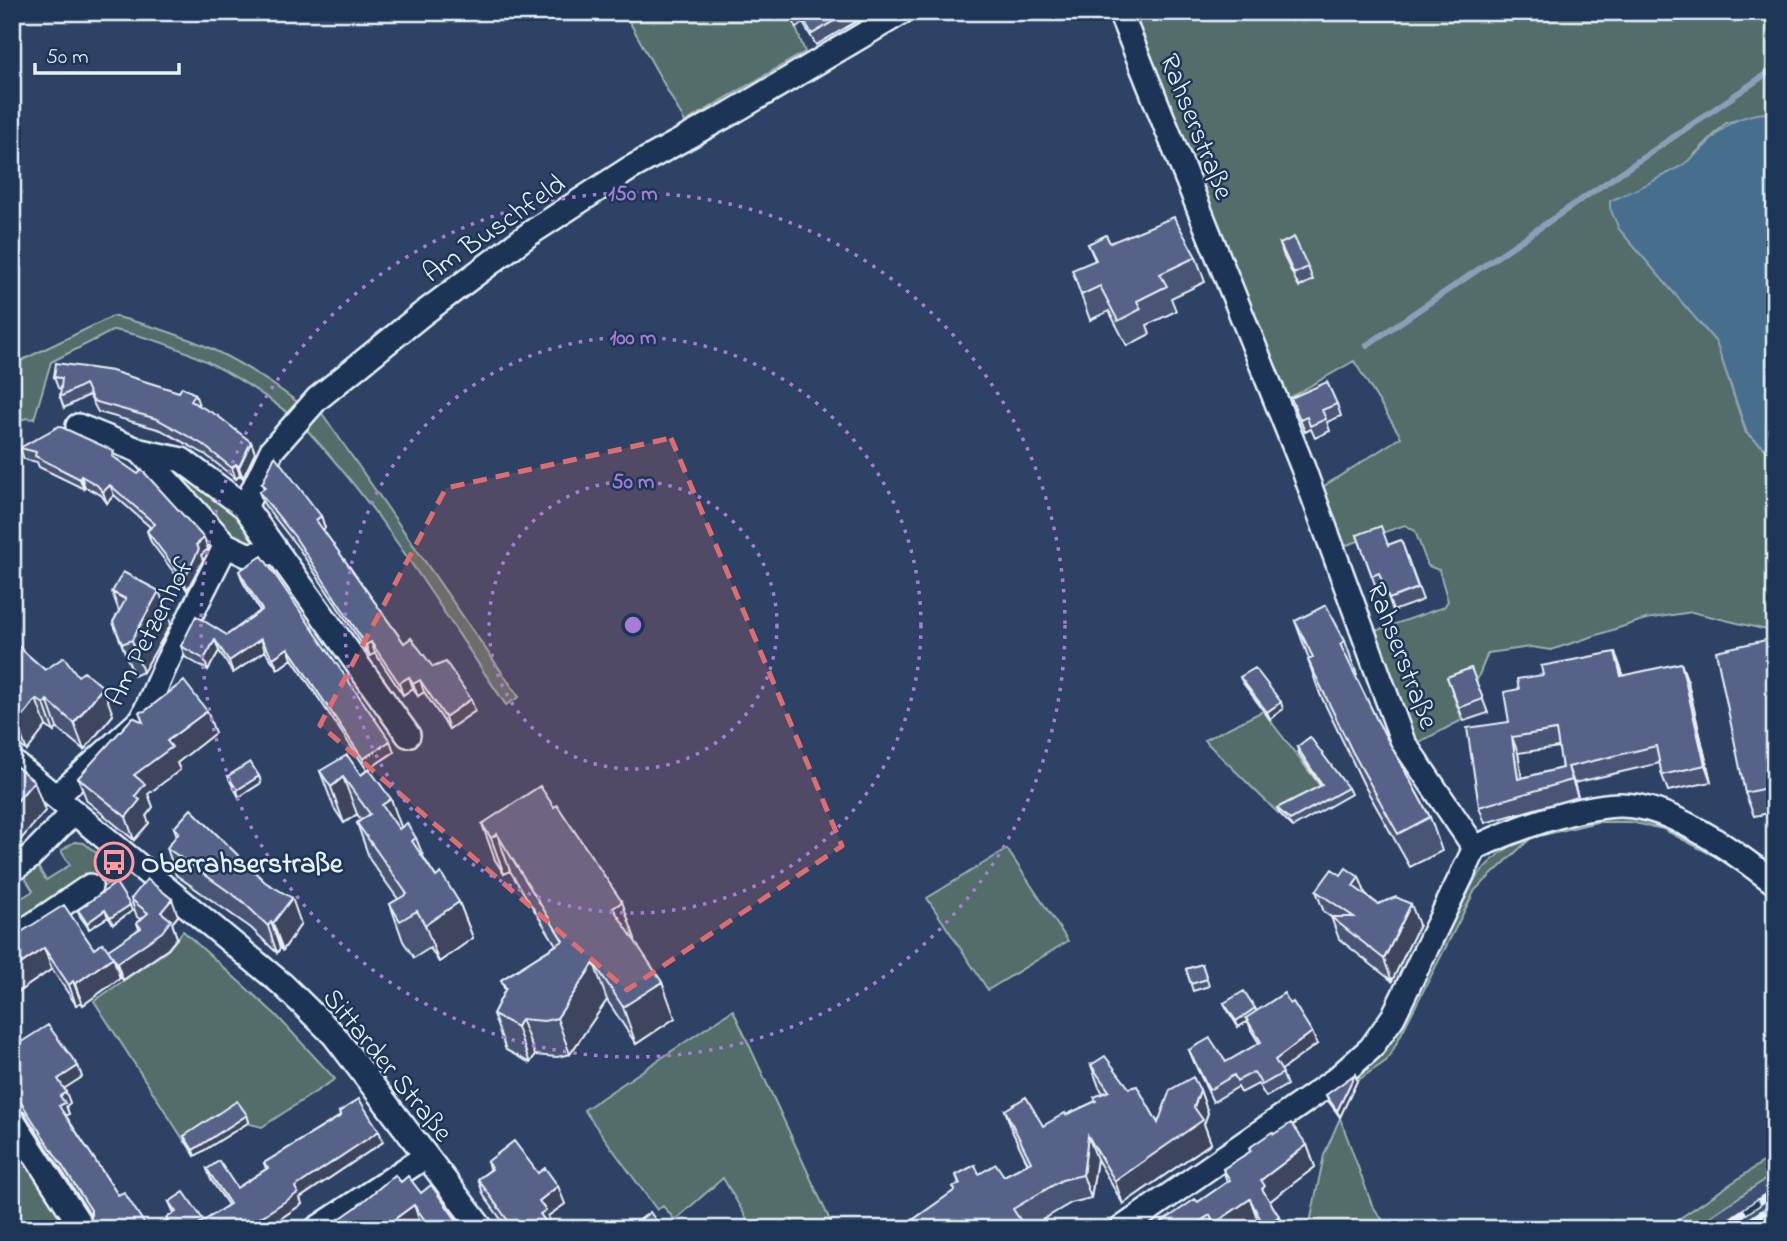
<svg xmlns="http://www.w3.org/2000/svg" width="1787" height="1241" viewBox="0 0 1787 1241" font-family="'Indie Flower',sans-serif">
<rect width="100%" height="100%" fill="#2d4265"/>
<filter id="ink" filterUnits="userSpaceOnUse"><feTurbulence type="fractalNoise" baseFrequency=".0143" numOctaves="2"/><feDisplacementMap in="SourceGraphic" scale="14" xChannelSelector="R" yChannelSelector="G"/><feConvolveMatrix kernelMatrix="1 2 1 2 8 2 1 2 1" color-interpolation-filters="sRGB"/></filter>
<g filter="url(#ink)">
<path fill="#3c4f73" d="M1775,1173V1216L1756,1229H1691Z"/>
<path fill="#536d6a" stroke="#9eafb1" stroke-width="2" d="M624,12H790L805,52L685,122Z
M1130,12H1775V115L1765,113L1726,123L1685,164L1651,182L1619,229L1716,342L1746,433L1775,457V632L1692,612L1646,619L1551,650L1531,647L1488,653L1477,680L1451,689L1462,720L1418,743L1400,710L1372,632L1444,607L1448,601L1439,570L1428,566L1415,531L1405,525L1341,547L1321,488L1401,437L1354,361L1287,399Z
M113,316C192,335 238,357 303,406L293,417C239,375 181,342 114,330L51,362L34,419L26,418L12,424V365Z
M319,409L519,697L506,705C441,610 381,507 302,425Z
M180,465L236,509L256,535L255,544L238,549L173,473Z
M1263,711L1324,791L1279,814L1204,740Z
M1611,815C1676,822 1722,858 1775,894V897L1722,860L1663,829L1630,822H1597L1531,838L1475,890L1392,1052L1386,1061L1351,1085C1406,1025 1438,952 1474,881C1504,836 1560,824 1611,815Z
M74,842L84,843L122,874L97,891L12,932V898L15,902L33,891L24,876L38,867L46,880L70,865L61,851Z
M1007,849L1068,941L988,990L927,898Z
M183,931L276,1015L335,1079L262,1127L250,1124L240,1107L185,1142L94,1001L168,950Z
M733,1010L834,1229H753L723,1178L675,1220L663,1206L657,1210L584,1110Z
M1340,1118L1372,1205L1389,1229H1299L1311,1218L1324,1155Z
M12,1137L73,1229H29L12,1204Z
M1775,1154V1173L1691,1229H1664Z"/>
<path fill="#466e8d" stroke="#87a2b8" stroke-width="2" d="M1765,113L1775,115V457L1747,433L1716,342L1619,229L1610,208V201C1635,190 1661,179 1684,164C1717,141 1720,117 1765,113Z"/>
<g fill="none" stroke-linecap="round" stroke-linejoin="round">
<path stroke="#87a2b8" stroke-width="6" d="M1367,345L1775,68"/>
<defs>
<path id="minor" d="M1120,12L1303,468L1403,742L1475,848
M78,426L140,451L226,545L247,555L275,552
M140,451L182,460L245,507L408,735
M245,507L272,450L317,399L421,315L532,232L629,169L731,113L902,12
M12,761L282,984L334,1035L482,1229
M56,797L142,719L166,664L226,545
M1475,848C1514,829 1574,807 1618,805C1669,803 1736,853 1775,883
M12,870L28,859L74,812
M12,939L90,886
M12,1120L83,1229
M316,1229L426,1156
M1121,1229L1335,1080L1371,1048L1393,1017L1475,848"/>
</defs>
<use href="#minor" stroke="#e8f1f8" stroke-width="28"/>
<use href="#minor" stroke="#1d3557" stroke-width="23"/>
<defs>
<path id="rail" d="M1719,1229L1775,1191
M1739,1229L1775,1205"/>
</defs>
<use href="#rail" stroke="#e8f1f8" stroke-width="8"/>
<use href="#rail" stroke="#1d3557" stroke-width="5" stroke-dasharray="16" stroke-linecap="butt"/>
</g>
<path fill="#4a5475" stroke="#e8f1f8" stroke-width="2" fill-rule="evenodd" d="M790,12H868L869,14L816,45L803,23L796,28Z
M1110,243L1196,257L1205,282L1171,298L1176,311L1147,325L1150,334L1127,346L1109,311L1090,320L1081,295L1095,260L1088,244Z
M1280,244L1308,267L1313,280L1299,287L1284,257Z
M54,377L195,394L198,405L251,442L255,453L243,478L240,475L236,479L206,455L161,430L98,412L89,395L64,408L60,397L61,389L58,388Z
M1291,398L1337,404L1341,416L1327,422L1330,431L1315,438L1311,429L1305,432Z
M20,448L118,460L204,538L208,549L201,555L203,560L187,590L151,542L147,531L150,527L114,495L107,503L101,495L85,487L84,489L39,467L37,462L24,459Z
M262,484L321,516L325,528L323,530L404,643L433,667L475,711L449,729L424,692L418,696L413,688L403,695L375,653L370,656L299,549L264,504L259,492L264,489Z
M1357,535L1388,545L1401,540L1423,600L1393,611L1384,585L1376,587Z
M239,571L390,741L394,752L369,769L401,827L416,838L424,858L436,877L459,902L473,938L439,962L430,948L414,958L403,941L390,904L398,899L370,860L357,823L361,820L357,814L344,823L334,808L320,771L361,775L367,770L292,659L278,669L265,651L233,673L219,651L208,670L185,657L181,646L227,635L260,611L243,582Z
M112,592L171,624L143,672L134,676L113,622L119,611Z
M1295,621L1345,641L1357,675L1355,676L1378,722L1430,817L1442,851L1410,867L1364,785L1320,694L1308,660L1309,659Z
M1775,638V812L1754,816L1745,793Z
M12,641L45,670L78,676L113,715L84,750L57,728L54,732L46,726L27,751L12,739Z
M1471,668L1488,713L1464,721L1447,677Z
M1621,668L1623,675L1687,679L1711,782L1668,791L1662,775L1660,763L1574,783L1578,797L1485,823L1479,807L1509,722L1519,689ZM1559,747L1562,768L1522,778L1518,753Z
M1240,677L1283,709L1270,719L1243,683Z
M207,711L215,733L177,763L180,770L148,794L153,807L146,816L149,823L134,840L87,801L78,778L143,722Z
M1297,747L1348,788L1351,794L1293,827L1280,814L1277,808L1321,786L1299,754Z
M228,776H259L261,783L239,797L231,783Z
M554,807L622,902L635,939H634L675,1018L636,1044L607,1000L570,1054L557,1057L535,1055L530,1063L506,1050L493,1014L505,991L501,980L556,945L510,871L504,874L495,860L482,824Z
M174,828L301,924L283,950L280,948L277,953L251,928L176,875L167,848L177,836Z
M1341,875L1359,877L1366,895L1378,904L1419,925L1392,981L1339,939L1331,917L1324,912L1316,891Z
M131,899L178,916L172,923L177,938L168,949L123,980L119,973L120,978L83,1005L81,1002L76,1005L52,969L12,996V932L15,936L109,951L139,929L137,923L141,920L137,917Z
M78,910L132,911L113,924L108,917L89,929L80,916Z
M1202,964L1209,986L1193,991L1186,969Z
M1224,1003L1255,1008L1256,1011L1317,1044L1281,1070L1287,1085L1266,1097L1258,1084L1241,1093L1238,1087L1213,1102L1194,1062L1189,1050L1226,1062L1259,1043L1251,1030L1248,1021L1238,1027L1227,1009Z
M12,1035L18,1044L78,1066L82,1077L64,1088L70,1103L66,1106L69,1114L66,1116L118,1195L146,1226L147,1229H93L91,1224V1216L24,1112L12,1107Z
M1091,1065L1129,1088L1158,1123L1200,1090L1208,1113L1204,1124L1211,1143L1123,1204L1097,1159L1091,1198L1071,1203L1027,1229H900L954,1191L959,1184L956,1175L979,1174L1004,1176L1028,1164L1013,1133L1005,1110L1043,1126L1096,1101L1103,1093L1099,1087Z
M1357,1081L1340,1117L1329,1102L1326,1095Z
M339,1112L379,1131L383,1142L300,1198L302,1204L265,1229H170L166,1218L174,1213L169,1202L204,1221L228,1205L211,1180L207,1169L237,1188L266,1169L264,1163L340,1116Z
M247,1115L249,1122L195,1156L186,1142L184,1136Z
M1274,1134L1307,1145L1315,1167L1270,1201L1284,1229H1262L1258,1221L1246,1229H1152L1198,1202L1227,1182L1223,1169L1250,1152L1249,1148Z
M487,1162L538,1173L565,1204L548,1216L552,1228L508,1229L484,1196L478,1179L490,1170Z
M401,1182L421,1193L463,1229H423Z"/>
<path fill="#3c455f" stroke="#e8f1f8" stroke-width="2" d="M195,394L199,405L195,412L191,401Z
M251,442L255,453L243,478L239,467Z
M236,464L240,475L236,479L232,468Z
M81,476L85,487L84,489L80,479Z
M110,485L114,495L107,503L103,492Z
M321,516L325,528L320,531L316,520Z
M204,538L208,549L201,555L203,560L187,590L184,580L196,545Z
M159,591L171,624L143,672L132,640Z
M261,639L265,651L233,673L229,661Z
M215,640L219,651L208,670L204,659Z
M371,642L375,653L370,656L366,645Z
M288,648L292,659L278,669L273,658Z
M1615,652L1621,668L1627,692L1621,676Z
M1681,663L1687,679L1711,782L1705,765Z
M409,677L413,688L403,695L399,683Z
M420,680L424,692L418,696L413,684Z
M103,687L113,715L84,750L74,723Z
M36,699L46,726L27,751L17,724Z
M471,699L475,711L449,729L445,717Z
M47,700L57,728L54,732L44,704Z
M1281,702L1283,709L1270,719L1267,712Z
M207,711L215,733L177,763L180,770L148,794L153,807L146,816L149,823L134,840L126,817L135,796L134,775L167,741Z
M1512,737L1518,753L1524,795L1518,779Z
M390,741L394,752L367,770L363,759Z
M1568,767L1574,783L1578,797L1572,780Z
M259,776L261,783L239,797L237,790Z
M343,777L357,814L344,823L331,787Z
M34,781L45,811L12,850V807Z
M391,799L404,835L396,842L382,805Z
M497,834L510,871L504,874L491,838Z
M1359,877L1367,898L1353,886Z
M292,898L301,924L283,950L273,923Z
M172,899L178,916L172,923L177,938L168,949L123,980L117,963Z
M459,902L473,938L439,962L425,925Z
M622,902L635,939L626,944L613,908Z
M1411,904L1419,925L1392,981L1384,959Z
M130,905L132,911L113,924L110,918Z
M105,910L108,917L89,929L87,923Z
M271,922L280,948L277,953L268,926Z
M44,948L52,969L12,996V970Z
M113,957L120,978L83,1005L75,984Z
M594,963L607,1000L570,1054L557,1018Z
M73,981L81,1002L76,1005L69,985Z
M662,982L675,1018L636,1044L623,1007Z
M1255,1008L1258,1015L1246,1018L1248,1021L1238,1027L1236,1021Z
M521,1019L535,1055L530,1063L517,1027Z
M1312,1032L1317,1044L1279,1072L1275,1060Z
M78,1066L82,1077L62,1090L58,1079Z
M1355,1074L1357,1081L1340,1117L1337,1111Z
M1200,1090L1208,1113L1204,1124L1211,1143L1123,1204L1115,1181L1194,1107Z
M66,1092L70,1103L66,1106L69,1114L63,1117L59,1106L60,1096Z
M247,1115L249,1122L195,1156L193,1150Z
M379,1131L383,1142L300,1198L302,1204L265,1229H243L295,1187Z
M1088,1136L1097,1159L1091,1198L1083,1175Z
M1307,1145L1315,1167L1270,1201L1273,1208L1262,1189L1261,1180Z
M558,1186L565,1204L548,1216L552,1228L551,1229L540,1214L539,1201Z
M1250,1199L1258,1221L1246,1229H1217L1215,1223Z
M414,1205L422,1228L421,1229H381Z
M1210,1215L1215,1229H1188Z
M1279,1216L1284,1229H1266L1265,1228Z"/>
<path fill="#566288" stroke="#e8f1f8" stroke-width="2" fill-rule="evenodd" d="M790,12H849L812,34L800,13L792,17Z
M1174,217L1196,257L1160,274L1167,286L1137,301L1141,309L1118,321L1100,286L1081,295L1072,270L1096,260L1088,244L1106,235L1110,243Z
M1294,237L1308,267L1294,274L1280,244Z
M56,363L112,371L179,392L182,387L195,394L191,401L218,416L251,442L239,467L236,464L232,468L202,444L157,419L93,401L85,384L60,397L62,378L54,377Z
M1327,382L1337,404L1322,410L1326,419L1310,426L1307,417L1300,420L1291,398Z
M59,426L114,451L112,456L138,474L142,470L204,538L196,545L199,549L184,580L147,531L155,524L110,485L103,492L97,485L81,476L80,479L35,456L36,452L20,448Z
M275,456L321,516L316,520L404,643L411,638L433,667L446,662L471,699L445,717L420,680L413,684L409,677L399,683L371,642L366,645L295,537L259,492L266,487L262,484Z
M1381,526L1388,545L1401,540L1418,588L1389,599L1379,573L1372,576L1357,535Z
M262,556L390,741L363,759L288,648L273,658L261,639L229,661L215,640L204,659L181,646L196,616L227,635L262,610L239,571Z
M123,572L159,591L132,640L122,644L113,622L126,599L112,592Z
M1326,605L1345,641L1340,644L1378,722L1430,817L1398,834L1352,751L1308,660L1313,657L1295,621Z
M1775,638V786L1745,793L1716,651Z
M12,641L45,670L64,657L78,676L84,672L103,687L74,723L47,700L44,704L36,699L17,724L12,719Z
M1615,652L1621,676L1681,663L1705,765L1662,775L1656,746L1568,767L1572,780L1479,807L1467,728L1509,722L1504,692L1519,689L1517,679L1543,675L1541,666ZM1556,730L1562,768L1518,779L1512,737Z
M1255,668L1281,702L1267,712L1240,677Z
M1471,668L1483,699L1459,708L1447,677Z
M184,681L207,711L167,741L172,747L134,775L145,784L135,796L140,800L126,817L78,778L133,717L143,722L139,712L145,711Z
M1310,737L1348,788L1290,820L1277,808L1322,785L1297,747Z
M347,755L361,775L369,769L391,799L382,805L399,829L407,823L416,838L412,841L436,877L441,873L459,902L425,925L417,911L400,921L390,904L407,894L357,823L370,814L343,777L331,787L320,771Z
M250,762L259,776L237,790L228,776Z
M12,763L34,781L12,807Z
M540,786L554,807L557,805L622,902L613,908L662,982L623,1007L594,963L557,1018L544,1021L521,1019L517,1027L493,1014L506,988L501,980L563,941L497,834L491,838L482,824Z
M191,809L265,882L292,898L273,923L271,922L268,926L242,901L167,848L179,832L174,828Z
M1346,868L1359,877L1353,886L1378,904L1396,897L1411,904L1384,959L1331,917H1354L1316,891L1332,869L1341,875Z
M147,879L172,899L161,912L171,920L162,932L117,963L108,950L141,928L137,923L148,913L131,899Z
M116,883L130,905L110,918L105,910L87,923L78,910Z
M64,905L94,949L103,943L113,957L75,984L73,981L69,985L44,948L12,970V932L15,936Z
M1202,964L1207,979L1191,984L1186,969Z
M1244,991L1255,1008L1236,1021L1224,1003Z
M1284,993L1290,1004L1293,1002L1312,1032L1275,1060L1283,1073L1262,1085L1254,1072L1237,1081L1234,1075L1209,1090L1189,1050L1210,1038L1226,1062L1261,1042L1246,1018Z
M48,1025L78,1066L58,1079L66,1092L60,1096L65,1103L59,1106L118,1195L124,1192L146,1226L142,1229H94L91,1224V1210L20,1101L12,1098V1035L18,1044Z
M1105,1056L1129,1088L1137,1086L1158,1123L1170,1090L1193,1077L1200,1090L1194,1107L1203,1120L1115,1181L1088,1136L1083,1175L1062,1180L1013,1209L1026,1229H900L955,1190L953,1187L960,1184L956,1175L975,1165L979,1174L996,1164L1004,1176L1031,1162L1005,1110L1026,1097L1043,1126L1065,1113L1066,1115L1096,1101L1094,1097L1109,1091L1091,1065Z
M1355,1074L1337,1111L1326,1095Z
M359,1099L379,1131L295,1187L298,1193L243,1229H202L199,1224L230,1204L207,1169L219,1161L237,1188L268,1168L264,1163L341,1116L339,1112Z
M237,1101L247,1115L193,1150L184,1136Z
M1291,1123L1307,1145L1261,1180L1265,1186L1262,1189L1279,1216L1265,1228L1250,1199L1215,1223L1210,1215L1188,1229H1152L1195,1199L1198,1202L1230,1180L1223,1169L1251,1151L1249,1148L1272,1132L1274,1134Z
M514,1141L538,1173L545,1168L558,1186L539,1201L546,1210L540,1214L551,1229H514L478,1179L492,1169L487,1162Z
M395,1175L401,1182L408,1176L421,1193L431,1185L463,1229H431L414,1205L381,1229H325L355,1208Z
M184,1192L204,1221L199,1224L200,1227L197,1229H172L166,1218L176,1212L169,1202Z
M650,1212L662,1229H628Z"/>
</g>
<path fill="#dc6e71" fill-opacity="0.2" stroke="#dc6e71" stroke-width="5" stroke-dasharray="14 9" stroke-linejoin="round" d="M671,438L842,846L627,990L320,725L446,488Z"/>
<g fill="none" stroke="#a77bd6" stroke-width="3.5" stroke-dasharray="3.5 7">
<circle cx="633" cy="625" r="144"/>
<circle cx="633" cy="625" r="288"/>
<circle cx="633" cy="625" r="432"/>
</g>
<defs>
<symbol id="bus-ring" viewBox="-11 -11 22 22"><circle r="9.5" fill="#1d3557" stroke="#ff9aa2" stroke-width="1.5"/><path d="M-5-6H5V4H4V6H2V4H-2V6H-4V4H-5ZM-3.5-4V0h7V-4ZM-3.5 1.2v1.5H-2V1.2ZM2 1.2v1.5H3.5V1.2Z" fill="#ff9aa2"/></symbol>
</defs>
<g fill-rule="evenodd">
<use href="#bus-ring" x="92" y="840" width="44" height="44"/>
</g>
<g text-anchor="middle" stroke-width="5" stroke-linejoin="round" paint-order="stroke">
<g font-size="28" fill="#e8f1f8" stroke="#1d3557">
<text transform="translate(1198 126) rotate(68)" y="10">Rahserstraße</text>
<text transform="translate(493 227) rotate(-35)" y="10">Am Buschfeld</text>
<text transform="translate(148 631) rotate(-63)" y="10">Am Petzenhof</text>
<text transform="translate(1404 655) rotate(69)" y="10">Rahserstraße</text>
<text transform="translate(389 1064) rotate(51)" y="10">Sittarder Straße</text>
</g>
<g font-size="28" font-weight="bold" fill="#e8f1f8" stroke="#1d3557" text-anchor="start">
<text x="141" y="872">Oberrahserstraße</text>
</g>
</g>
<circle cx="633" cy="625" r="10" fill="#a77bd6" stroke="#1d3557" stroke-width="3.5"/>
<g font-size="21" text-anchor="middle" font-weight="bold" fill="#a77bd6" stroke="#1d3557" stroke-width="5" stroke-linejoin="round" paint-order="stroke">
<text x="633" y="200">150 m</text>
<text x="633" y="344">100 m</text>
<text x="633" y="488">50 m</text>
</g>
<rect width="1787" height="1241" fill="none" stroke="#1d3557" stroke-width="42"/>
<rect x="21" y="21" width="1745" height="1199" fill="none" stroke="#e8f1f8" stroke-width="2.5" filter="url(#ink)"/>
<path d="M35 63v10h144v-10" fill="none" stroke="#e8f1f8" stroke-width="3.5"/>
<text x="46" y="63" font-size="21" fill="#e8f1f8" stroke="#1d3557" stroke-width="5" paint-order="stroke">50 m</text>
</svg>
